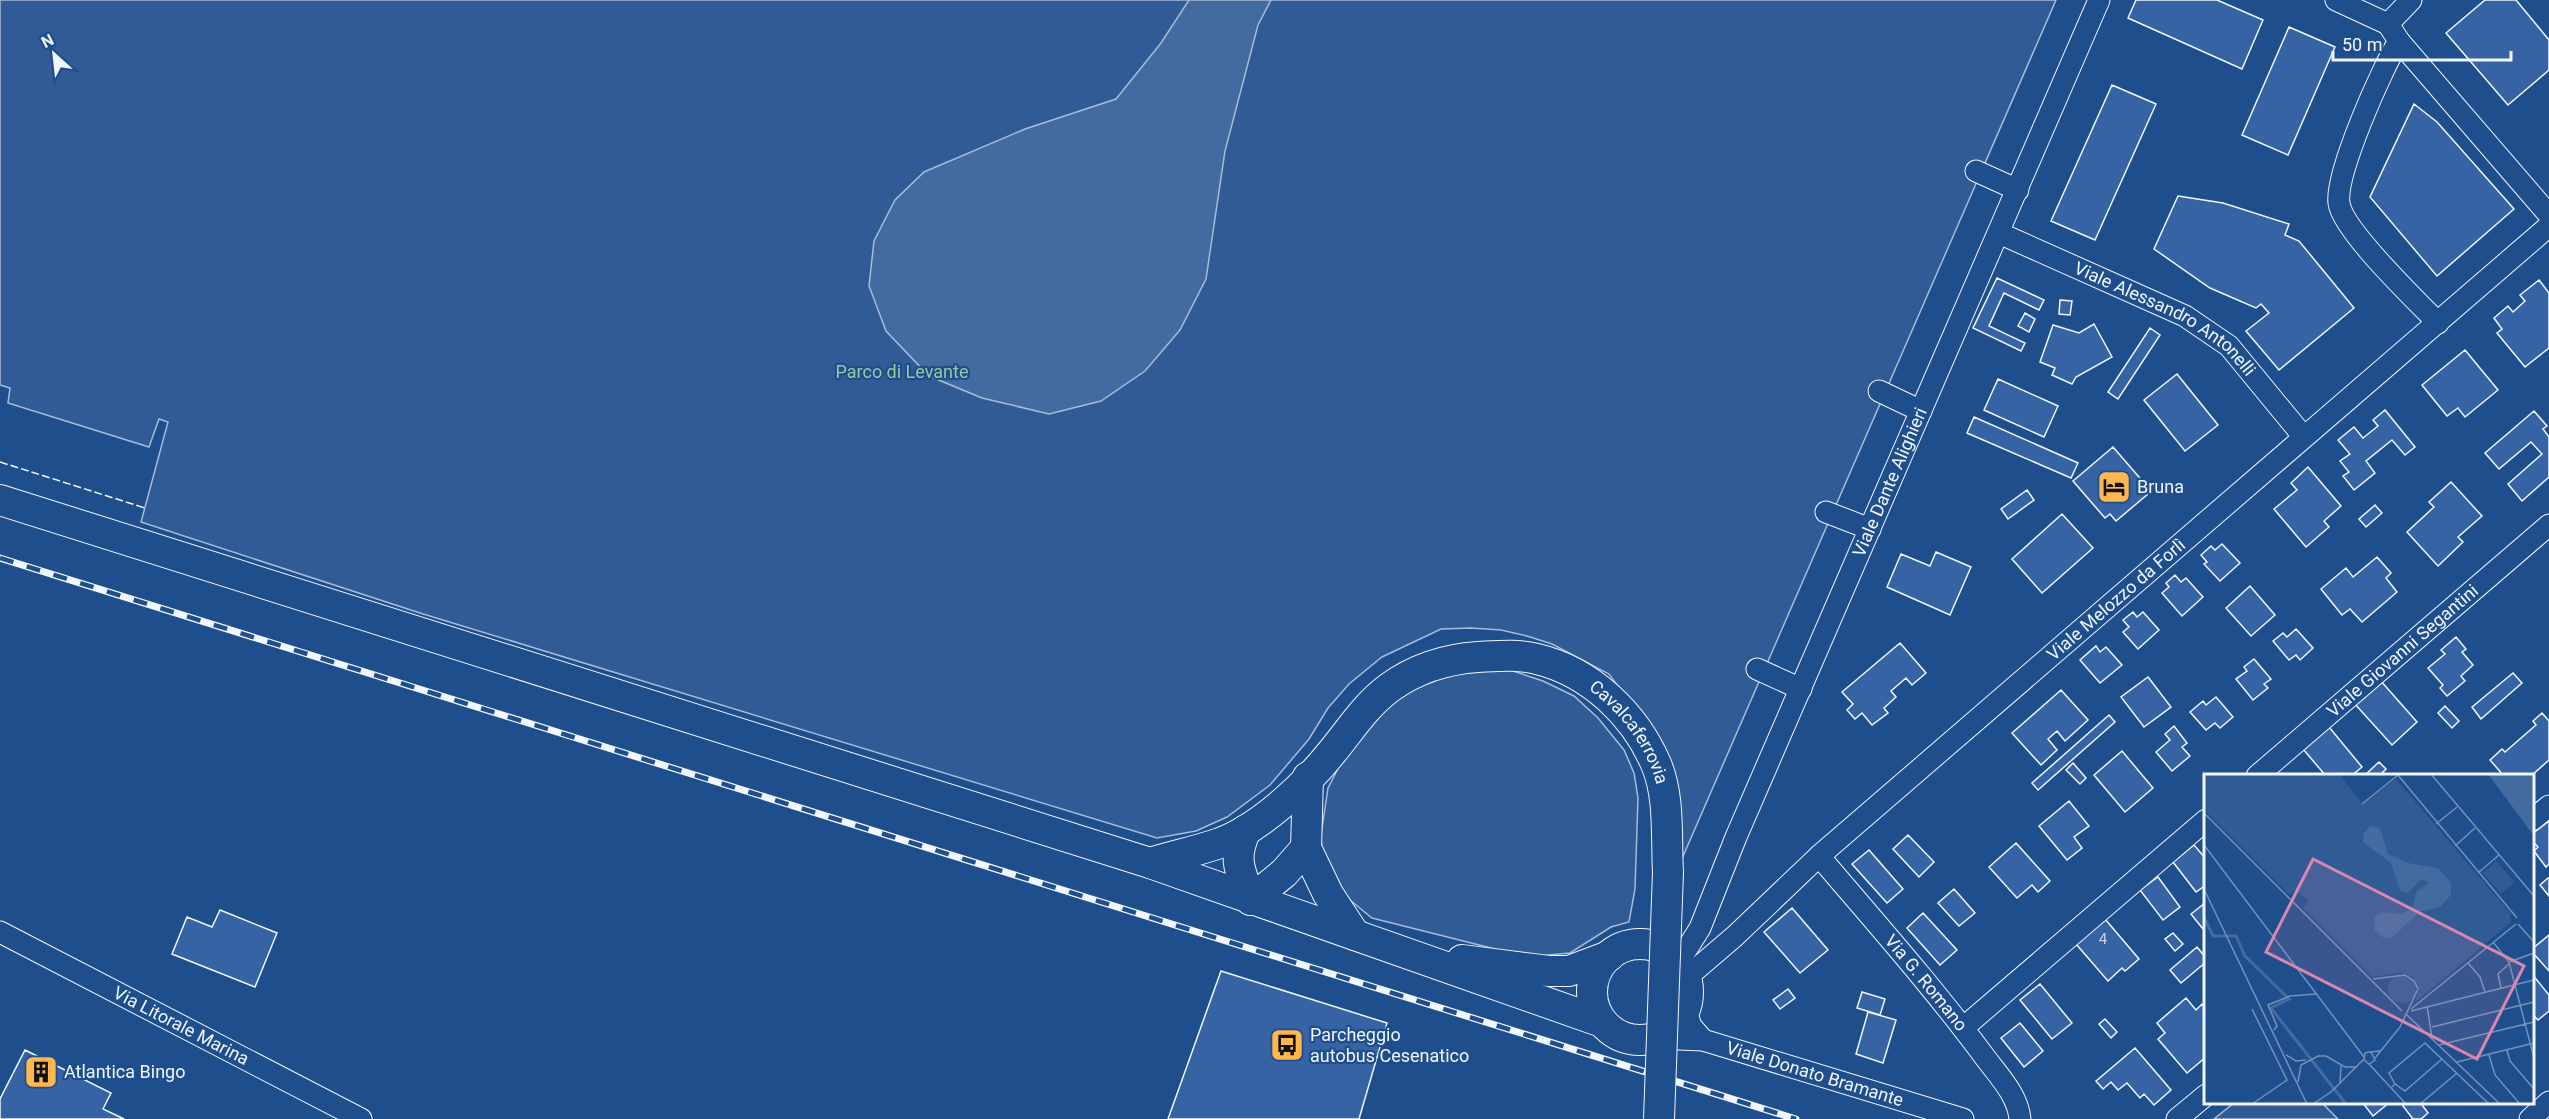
<svg xmlns="http://www.w3.org/2000/svg" width="2549" height="1119" viewBox="0 0 2549 1119" font-family="Roboto,sans-serif">
<rect width="100%" height="100%" fill="#1f4e8c"/>
<path fill="#305b95" stroke="#a8bbd7" stroke-width="1.5" d="M0,0H2056L1677,870L1657,739L1609,674L1552,644L1527,636L1501,630L1471,628L1441,629L1382,657L1349,684L1328,708L1309,739L1270,785L1227,817L1196,831L1157,838L420,613L141,522L168,422L159,419L149,447L8,403L10,388L0,385Z
M1452,670H1510L1543,681L1574,696L1598,718L1624,750L1634,773L1638,798L1635,889L1629,922L1611,927L1570,953L1537,956L1503,951L1372,918L1345,896L1322,851L1321,835L1328,788L1346,753L1384,705Z
M2234,1103H2322L2338,1119H2214Z"/>
<path fill="#446ba0" stroke="#a8bbd7" stroke-width="1.5" d="M1189,0H1271L1258,25L1225,151L1206,279L1180,330L1145,371L1101,401L1049,414L982,398L929,376L886,331L869,286L874,241L895,200L924,172L1025,129L1116,99L1161,43Z"/>
<path fill="#3563a3" stroke="#f2f6ff" stroke-width="1.5" d="M2136,0H2217L2263,20L2242,69L2128,18Z
M2485,0H2516L2549,40V70L2508,105L2446,33Z
M2289,27L2335,47L2288,155L2242,135Z
M2112,85L2156,104L2095,240L2051,221Z
M2414,104L2437,122L2514,209L2437,276L2370,197Z
M2178,196L2223,203L2289,224L2285,235L2299,241L2354,308L2279,370L2246,331L2269,313L2261,304L2256,308L2210,288L2154,249Z
M1997,278L2044,300L2039,310L2004,293L1989,326L2025,343L2021,351L1973,328Z
M2539,280L2549,293V348L2525,367L2497,333L2502,329L2494,318L2508,306L2513,312L2525,301L2520,295Z
M2060,300L2072,301L2070,315L2059,314Z
M2025,313L2035,319L2029,332L2018,326Z
M2094,324L2112,357L2076,377L2072,384L2052,375L2055,368L2040,362L2053,325L2079,333Z
M2150,328L2160,335L2118,399L2108,392Z
M2465,350L2498,390L2465,417L2458,408L2447,416L2422,385Z
M2177,374L2218,425L2185,451L2144,400Z
M1998,379L2058,406L2044,437L1984,410Z
M2385,410L2415,447L2405,455L2392,440L2366,461L2375,473L2354,490L2343,476L2349,472L2340,461L2350,454L2338,440L2354,427L2363,438L2378,426L2373,420Z
M2534,411L2547,426L2543,429L2549,437V477L2522,501L2508,484L2542,454L2531,442L2499,469L2485,453Z
M1974,417L2078,463L2071,478L1967,433Z
M2113,447L2145,484L2142,487L2148,494L2116,521L2110,514L2105,518L2073,481Z
M2308,467L2341,506L2324,521L2329,527L2306,547L2274,509L2297,490L2291,483Z
M2451,482L2482,516L2458,537L2463,542L2438,566L2407,532L2434,507L2429,502Z
M2027,490L2034,500L2008,519L2001,509Z
M2375,505L2382,513L2366,527L2359,519Z
M2062,514L2093,548L2042,593L2012,559Z
M2222,544L2240,563L2220,581L2204,564L2207,562L2201,555L2211,546L2215,550Z
M1936,552L1971,567L1950,615L1887,587L1901,554L1930,566Z
M2377,557L2391,573L2386,578L2397,592L2362,622L2350,609L2342,615L2321,589L2346,568L2353,577Z
M2175,575L2181,582L2186,578L2203,597L2182,616L2162,593L2169,587L2166,583Z
M2250,586L2275,615L2251,636L2226,608Z
M2133,612L2137,617L2143,612L2159,630L2138,649L2123,632L2129,627L2123,620Z
M2296,629L2313,648L2300,660L2296,655L2289,660L2273,641L2283,633L2287,637Z
M2456,637L2466,649L2462,652L2473,665L2461,676L2465,681L2447,696L2440,688L2443,685L2428,668L2445,654L2441,650Z
M1900,643L1926,673L1912,685L1906,678L1891,691L1896,697L1884,708L1888,713L1872,725L1862,713L1855,719L1847,710L1853,704L1842,692Z
M2096,646L2100,652L2106,647L2122,665L2100,683L2080,660Z
M2254,659L2271,679L2264,684L2268,688L2253,700L2236,679L2247,671L2244,667Z
M2513,673L2522,683L2481,719L2472,707Z
M2148,677L2171,707L2144,727L2121,697Z
M2380,680L2417,722L2392,745L2354,703Z
M2061,690L2088,720L2065,741L2057,731L2048,739L2057,750L2041,765L2012,733Z
M2216,697L2233,717L2220,728L2215,723L2206,730L2190,712L2203,701L2206,705Z
M2445,706L2459,721L2452,728L2438,713Z
M2542,713L2549,721V760L2531,776H2504L2490,760L2502,749L2505,752L2536,725L2533,721Z
M2109,715L2115,722L2038,790L2032,783Z
M2174,726L2187,743L2182,747L2190,756L2172,771L2156,752L2170,740L2165,734Z
M2329,727L2362,767L2351,776H2326L2303,749Z
M2122,751L2153,788L2125,812L2094,775Z
M2379,762L2386,769L2379,776H2364Z
M2073,763L2086,778L2080,784L2066,770Z
M2069,801L2089,826L2074,837L2082,848L2067,860L2039,826Z
M2549,821V864L2546,867L2534,851L2538,847L2532,841V834Z
M1908,835L1934,862L1919,877L1893,849Z
M2016,843L2050,881L2038,892L2032,885L2017,898L1989,867Z
M2194,845L2206,859V885L2196,892L2173,862Z
M1869,850L1903,889L1887,903L1852,864Z
M2158,877L2180,907L2163,920L2140,890Z
M2548,878L2549,879V896L2540,885Z
M1954,889L1975,913L1959,926L1938,903Z
M2205,903L2206,927L2203,929L2191,914Z
M1792,908L1828,950L1800,973L1764,932Z
M220,910L277,933L255,987L172,954L187,917L212,927Z
M1923,913L1957,950L1940,965L1907,928Z
M2105,919L2139,959L2125,971L2122,968L2108,981L2076,944Z
M2173,933L2183,944L2175,951L2165,939Z
M2549,935V971L2532,952V949Z
M2197,947L2206,958V962L2181,983L2170,970Z
M1221,971L1387,1023L1359,1119H1168Z
M2532,974L2549,995V1011L2538,1020L2532,1014Z
M2040,984L2072,1023L2052,1039L2020,1000Z
M1788,989L1795,998L1780,1009L1773,1000Z
M1862,992L1885,999L1880,1015L1857,1008Z
M2186,998L2196,1010L2202,1004L2206,1009V1057L2187,1073L2158,1039L2165,1033L2157,1023Z
M1868,1012L1896,1020L1883,1063L1856,1054Z
M2105,1019L2117,1032L2111,1038L2099,1024Z
M2020,1023L2043,1051L2024,1067L2001,1038Z
M2135,1048L2171,1090L2154,1105L2144,1094L2140,1098L2127,1083L2118,1090L2111,1082L2103,1089L2096,1081Z
M25,1050L111,1093L103,1109L124,1119H0V1099Z
M2362,1102H2390L2373,1116Z
M2400,1102H2420L2428,1113L2421,1119H2413Z"/>
<g fill="none" stroke-linecap="round" stroke-linejoin="round">
<defs>
<g id="street">
<path d="M2336,0L2388,24L2399,41L2549,215"/>
<path d="M2388,24L2411,0"/>
<path d="M2399,41C2382,68 2335,174 2339,203C2342,230 2417,301 2438,323"/>
<path d="M1976,171L2018,190"/>
<path id="s1" d="M1999,233L2185,316L2229,346L2303,436"/>
<path d="M1879,391L1921,411"/>
<path d="M1826,512L1870,529"/>
<path d="M1757,669L1801,689"/>
<path id="s2" d="M2257,776L2549,525"/>
<path d="M2532,820L2549,806"/>
<path id="s3" d="M1819,856C1875,922 1933,987 1984,1056C1998,1075 2018,1095 2020,1119"/>
<path id="s4" d="M0,932L361,1119"/>
<path id="s5" d="M1678,963L1700,928L1736,837L2099,0"/>
<path id="s6" d="M1686,978L1735,936L1819,856L2549,226"/>
<path d="M1685,1008L1691,1026L1703,1040"/>
<path d="M1963,1028L2206,820"/>
<path id="s7" d="M1654,1038L1703,1040L1963,1119"/>
<path d="M2177,1119L2206,1095"/>
<path d="M2530,1119L2549,1102"/>
</g>
<g id="secondary">
<path d="M0,500L1150,863L1602,1022"/>
<path d="M1308,777L1306,848L1328,894L1355,935"/>
<path d="M1246,830C1232,859 1240,871 1251,900"/>
<path id="s8" d="M1150,863C1173,856 1197,851 1220,843C1260,828 1305,786 1332,752C1351,729 1365,706 1389,688C1415,669 1447,659 1478,657C1498,656 1518,654 1537,659C1591,672 1635,715 1656,764C1670,796 1666,838 1668,872"/>
<path d="M1251,900L1284,873L1306,848"/>
<circle cx="1640" cy="992" r="48"/>
<path d="M1462,960L1549,971H1569L1609,956"/>
</g>
</defs>
<use href="#street" stroke="#f2f6ff" stroke-width="23"/>
<use href="#secondary" stroke="#f2f6ff" stroke-width="32"/>
<use href="#street" stroke="#1f4e8c" stroke-width="21"/>
<use href="#secondary" stroke="#1f4e8c" stroke-width="30"/>
<defs>
<path id="rail" d="M0,558L1796,1119"/>
</defs>
<use href="#rail" stroke="#f2f6ff" stroke-width="7"/>
<use href="#rail" stroke="#1f4e8c" stroke-width="4.5" stroke-dasharray="14" stroke-linecap="butt"/>
<defs>
<path id="secondary-bridge" d="M1659,1119L1668,872"/>
</defs>
<use href="#secondary-bridge" stroke="#f2f6ff" stroke-width="32" stroke-linecap="butt"/>
<use href="#secondary-bridge" stroke="#1f4e8c" stroke-width="30"/>
<path stroke="#f2f6ff" stroke-width="1.5" stroke-dasharray="8 3" stroke-linecap="butt" d="M0,462L145,508"/>
</g>
<defs>
<symbol id="hotel-square" viewBox="-11 -11 22 22"><rect x="-9" y="-9" width="18" height="18" rx="4" fill="#ffb74d" stroke="#1f4e8c"/><path d="M-6-4.5h1.5V1H6V5H4.5V3h-9V5H-6ZM-4 0a1.8 1.8 0 1 1 3.6 0ZM.5 0V-2.5h3Q6-2.5 6 0Z" fill="#111"/></symbol>
<symbol id="bus-square" viewBox="-11 -11 22 22"><rect x="-9" y="-9" width="18" height="18" rx="4" fill="#ffb74d" stroke="#1f4e8c"/><path d="M-5-6H5V4H4V6H2V4H-2V6H-4V4H-5ZM-3.5-4V0h7V-4ZM-3.5 1.2v1.5H-2V1.2ZM2 1.2v1.5H3.5V1.2Z" fill="#111"/></symbol>
<symbol id="building-square" viewBox="-11 -11 22 22"><rect x="-9" y="-9" width="18" height="18" rx="4" fill="#ffb74d" stroke="#1f4e8c"/><path d="M-4-6H4V6H1V3H-1V6H-4ZM-2.5-4.3h1.7v1.8h-1.7ZM.8-4.3h1.7v1.8H.8ZM-2.5-1h1.7V.8h-1.7ZM.8-1h1.7V.8H.8Z" fill="#111"/></symbol>
</defs>
<g fill-rule="evenodd">
<use href="#hotel-square" x="2095" y="468" width="38" height="38"/>
<use href="#bus-square" x="1268" y="1026" width="38" height="38"/>
<use href="#building-square" x="22" y="1053" width="38" height="38"/>
</g>
<g text-anchor="middle" stroke-width="4.5" stroke-linejoin="round" paint-order="stroke">
<g font-size="15" fill="#c3d1e8">
<text x="2103" y="944">4</text>
</g>
<g font-size="18" fill="#f2f6ff" stroke="#1f4e8c">
<text dy="6" stroke="none"><textPath href="#s1" startOffset="188">Viale Alessandro Antonelli</textPath></text>
<text dy="6" stroke="none"><textPath href="#s5" startOffset="526">Viale Dante Alighieri</textPath></text>
<text dy="6" stroke="none"><textPath href="#s6" startOffset="573">Viale Melozzo da Forlì</textPath></text>
<text dy="6" stroke="none"><textPath href="#s2" startOffset="192">Viale Giovanni Segantini</textPath></text>
<text dy="6" stroke="none"><textPath href="#s8" startOffset="582">Cavalcaferrovia</textPath></text>
<text dy="6" stroke="none"><textPath href="#s3" startOffset="166">Via G. Romano</textPath></text>
<text dy="6" stroke="none"><textPath href="#s4" startOffset="204">Via Litorale Marina</textPath></text>
<text dy="6" stroke="none"><textPath href="#s7" startOffset="166">Viale Donato Bramante</textPath></text>
</g>
<g font-size="18" fill="#97c8a6" stroke="#1f4e8c">
<text x="902" y="378">Parco di Levante</text>
</g>
<g font-size="18" fill="#f2f6ff" stroke="#1f4e8c" text-anchor="start">
<text x="2137" y="493">Bruna</text>
<text x="1310" y="1041">Parcheggio<tspan x="1310" dy="21">autobus Cesenatico</tspan></text>
<text x="64" y="1078">Atlantica Bingo</text>
</g>
</g>
<g transform="translate(2204 774)">
<rect width="330" height="330" fill="#1f4e8c"/>
<path d="M0,0H135L159,30L192,5L306,139V149L211,228L215,216L208,202L196,198L169,203L99,134L105,127L91,116L86,121L0,36ZM292,87L311,108L297,120L279,99ZM184 215a14 14 0 1 1 28 0a14 14 0 1 1-28 0Z" fill="#305b95"/>
<path d="M284,0H330V62ZM166,52L176,54L184,80L204,89L234,94L247,109V121L236,133L215,138L188,164L178,163L170,155L171,142L178,138L197,140L208,135L213,117L225,109L218,105L203,119L196,116L187,89L159,68V60Z" fill="#446ba0"/>
<path fill="none" stroke="#446ba0" stroke-width="3" d="M0,143L9,162H32L41,182L85,225L67,234L142,330"/>
<path fill="none" stroke="#7391ba" stroke-width="1.5" d="M193,0L313,144M227,0L330,122M158,30L194,1M0,39L198,237M232,50L253,33M0,71L160,283M251,72L271,54M274,99L295,81M0,115L103,330M314,150L330,168M289,168L305,188L330,284M305,188L330,179M264,189L276,203L281,218M169,205L201,201L210,207L214,215L196,253L171,284M297,214L294,200L306,189M223,232L228,264M207,235L312,150M207,237L330,206M202,240L296,330M228,253L330,228M70,256L73,252L64,231L86,222L112,220M235,271L330,248M303,276L306,287L330,315M167,278L171,286L165,290L160,286L161,279L165,278L176,277M82,281L92,287L102,286M285,281L291,301L316,330M253,288L330,269M165,290L202,330M94,308L97,291L114,282H122L141,293H153M136,310L137,292M191,310L185,299L221,269L285,330M188,313L191,310L201,317L238,285M48,330L83,306L48,235M109,330L127,318L160,285M216,330L253,299"/>
<path fill="#da87ad" fill-opacity="0.15" stroke="#da87ad" stroke-width="3" d="M109,85L320,192L273,285L62,178Z"/>
<rect width="330" height="330" fill="none" stroke="#f2f6ff" stroke-width="3"/>
</g>
<g transform="translate(54 54) rotate(333)" stroke="#1f4e8c" stroke-width="4.5" paint-order="stroke">
<path d="M0-4.5L10 22L0 15L-10 22Z" fill="#f2f6ff"/>
<text y="-9" font-size="16" font-weight="bold" text-anchor="middle" fill="#f2f6ff">N</text>
</g>
<path d="M2333 51v9h178v-9" fill="none" stroke="#f2f6ff" stroke-width="3"/>
<text x="2342" y="51" font-size="18" fill="#f2f6ff" stroke="#1f4e8c" stroke-width="4.5" paint-order="stroke">50 m</text>
</svg>
